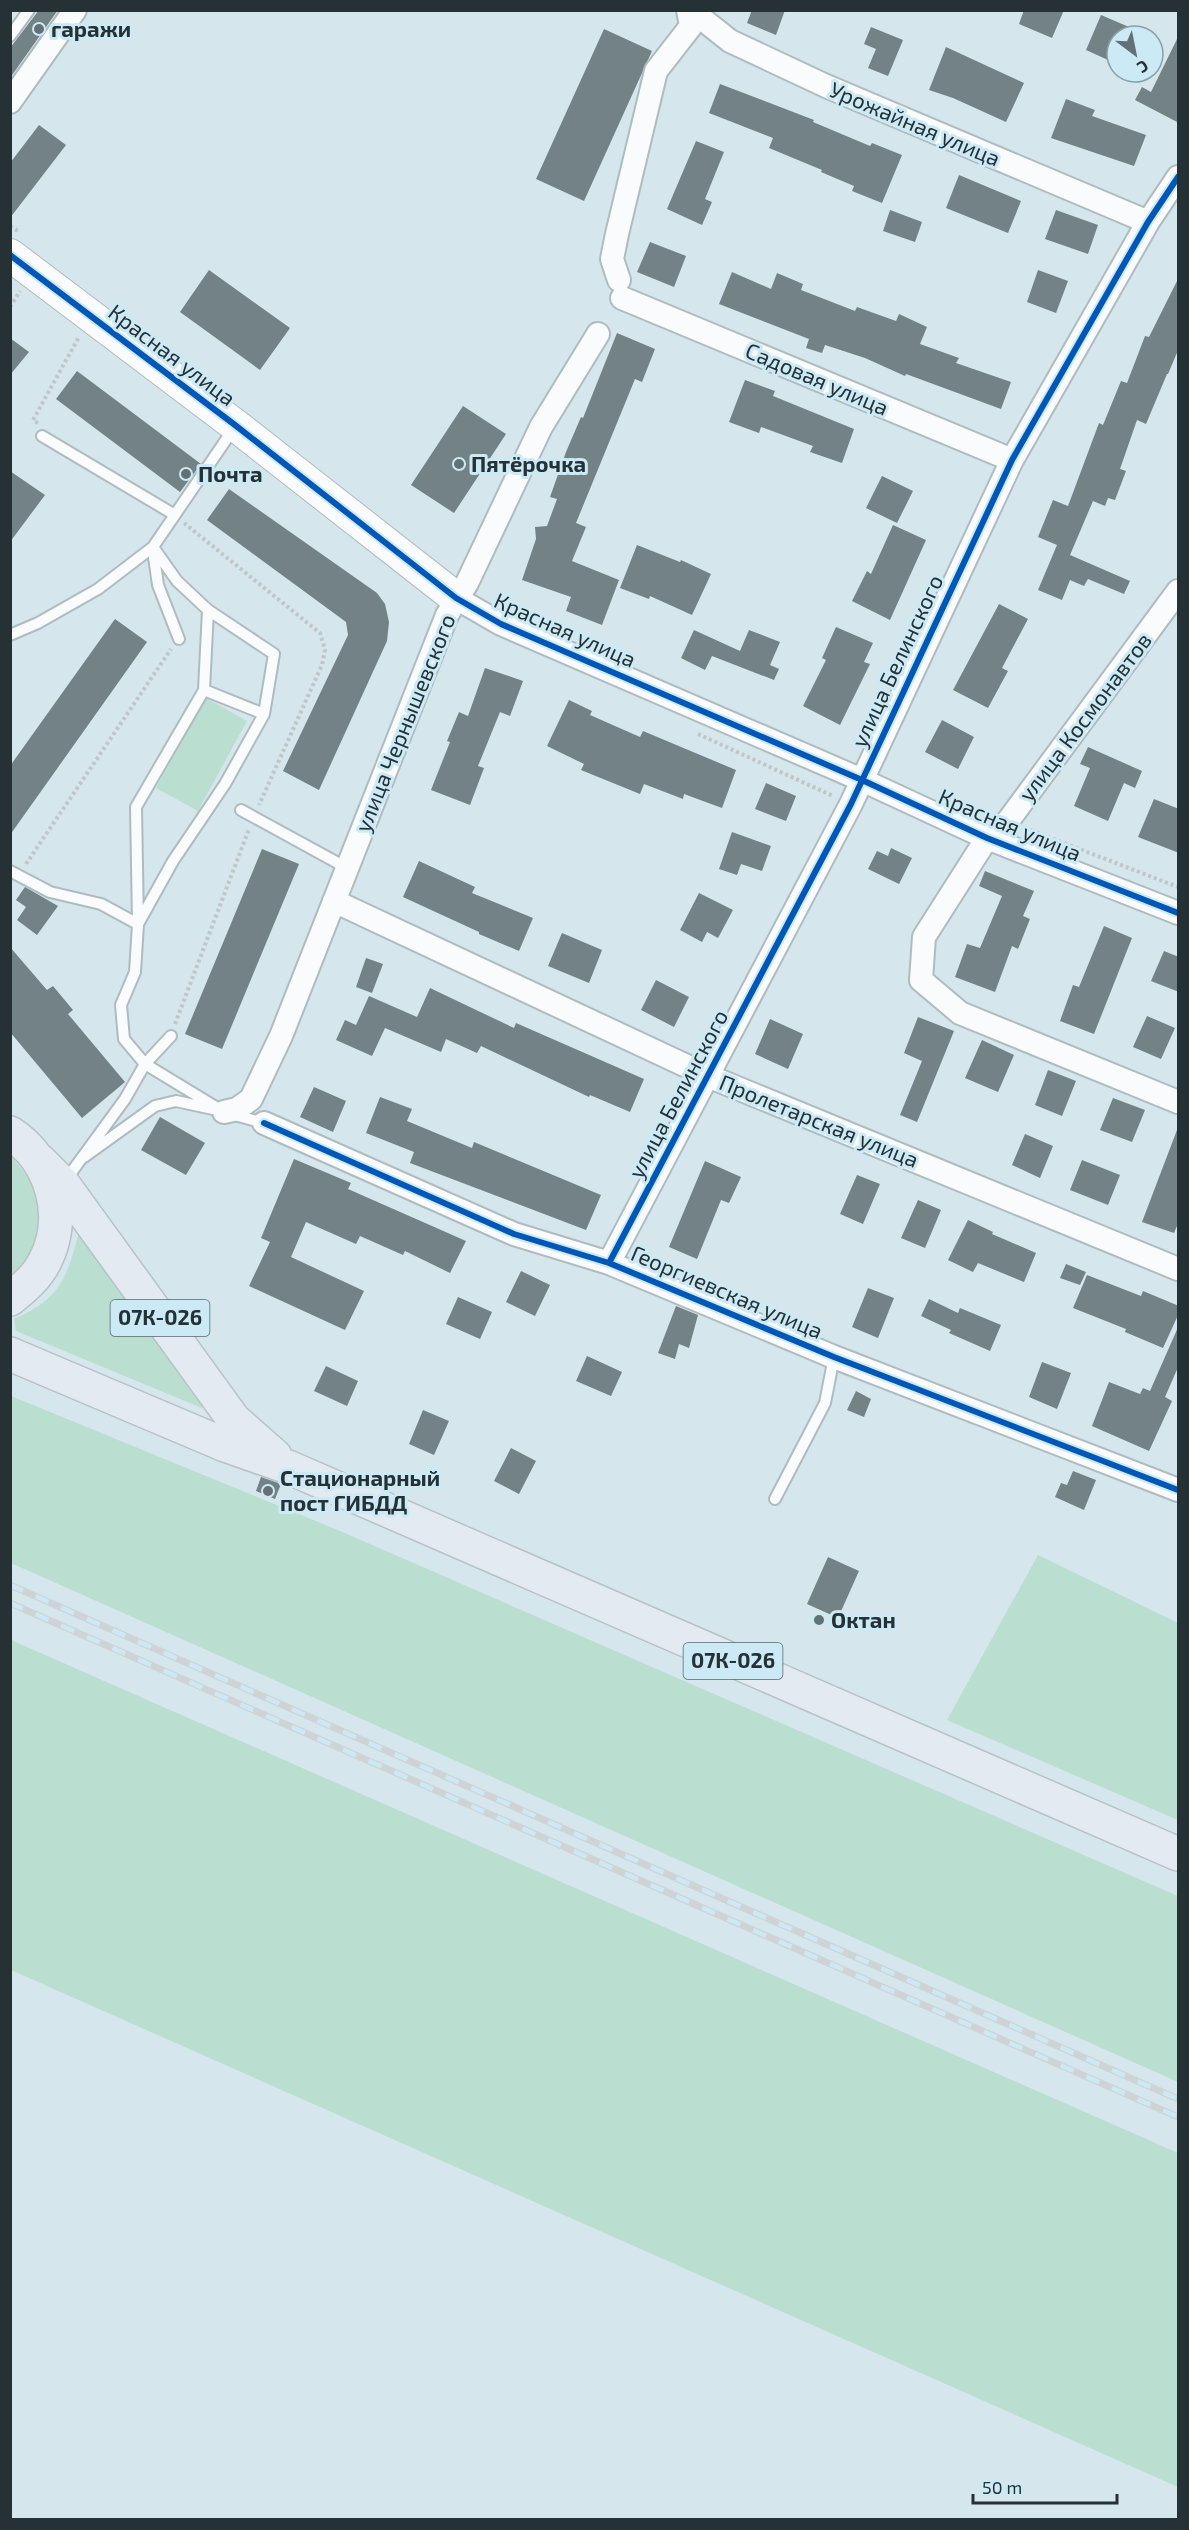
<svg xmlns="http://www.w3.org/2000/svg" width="1189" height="2530" viewBox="0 0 1189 2530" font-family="'Exo 2',sans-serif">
<rect width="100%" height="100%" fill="#d5e6ec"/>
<path fill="#badecf" d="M206,698L247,721L198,811L156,788Z
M11,1156L34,1185L40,1218L33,1250L11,1279Z
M87,1234L210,1398L202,1408L16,1331L14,1319C58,1300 66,1281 78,1236Z
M11,1396L340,1531L1178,1896V2082L11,1563Z
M1038,1555L1178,1623V1820L947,1720Z
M11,1640L1178,2153V2487L11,1970Z"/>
<path fill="#738285" d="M39,10H58L10,78V48Z
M752,10H785L776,35L747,23Z
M1024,10H1064L1052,38L1019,24Z
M1101,15L1150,36H1117V64L1086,50Z
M871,27L903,40L888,76L868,68L876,49L864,44Z
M604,29L652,51L584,201L536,179Z
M1179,35V123L1135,100L1142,87L1151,92Z
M946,47L1024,83L1006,122L953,98L929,90Z
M720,84L814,120L813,122L870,146L872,143L902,155L882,203L852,191L854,186L821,172L822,170L769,148L773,138L709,113Z
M1066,99L1095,110L1092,116L1146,135L1134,166L1051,138Z
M39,125L66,145L10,218V163Z
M696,141L724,152L705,199L712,202L702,225L667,209Z
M959,175L1021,201L1008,233L946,208Z
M890,210L922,222L915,242L883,231Z
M1056,210L1098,225L1088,254L1045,239Z
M650,242L686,256L674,287L637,272Z
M209,270L290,328L260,370L180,312Z
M1038,270L1068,281L1056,313L1027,302Z
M732,272L771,289L777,273L803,284L801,290L855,311L857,307L896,321L899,314L927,327L920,344L959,358L956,363L1011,382L1001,409L906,374L905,376L865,358L825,345L822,353L806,348L809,339L719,304Z
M1179,277V348L1168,374H1167L1146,424L1137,420L1120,469L1126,471L1115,500L1108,498L1105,506L1093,501L1070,555L1130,581L1124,594L1088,579L1084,586L1070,580L1062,600L1038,590L1057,545L1038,537L1053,500L1068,506L1099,423L1103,425L1121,381L1127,383L1145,336L1149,337Z
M617,333L655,349L642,382L635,379L576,523L586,527L572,561L619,580L602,625L566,611L571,597L522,580L536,539L535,527L547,526L557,499L550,497L566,452L581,417L583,418Z
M10,338L29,352L10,375Z
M77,371L201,464L180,492L56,399Z
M745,380L775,391L773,396L854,429L842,463L810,452L813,446L761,427L759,433L729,422Z
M463,406L506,434L454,513L411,485Z
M10,471L45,495L10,542Z
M882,476L913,491L897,523L866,508Z
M229,489L377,593L385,604L389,622L387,641L319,790L283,771L348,635L346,622L207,520Z
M893,525L926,540L890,620L852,601L867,571L871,574Z
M637,545L680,562L681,560L711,574L692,615L650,596L649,599L620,588Z
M999,604L1028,619L1002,668L1008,671L988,708L953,690Z
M115,619L147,642L10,835V766Z
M836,627L873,643L864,662L870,664L840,725L803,706L826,660L822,658Z
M694,630L740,651L749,630L780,642L770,665L779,669L774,680L712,656L705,670L681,658Z
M485,668L523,681L510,716L500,712L478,766L484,768L470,805L431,790L450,742L447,741L459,712L468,716Z
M569,700L592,711L590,715L640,737L643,731L736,770L722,808L684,794L683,799L644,784L640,794L581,770L584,764L547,746Z
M942,720L974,737L958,769L925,752Z
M1088,747L1142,771L1135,788L1124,783L1108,821L1074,806L1090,768L1080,764Z
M766,783L796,796L786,821L755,809Z
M1154,799L1179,809V853L1138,837Z
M732,832L771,846L762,871L741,864L737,875L719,869Z
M891,848L912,858L899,884L868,869L877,851L888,856Z
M262,849L299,864L222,1049L185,1034Z
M419,861L475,887L472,893L533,918L519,951L479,934V932L403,897Z
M985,871L1034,891L1023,916L1030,919L1018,949L1012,946L995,992L955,977L967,944L980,948L1002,896L979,886Z
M25,887L58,906L37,935L17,920L26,907L16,900Z
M699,893L733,910L718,938L707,932L702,942L680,930Z
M1104,926L1132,938L1094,1034L1060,1021L1073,985L1079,987Z
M562,933L602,950L589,983L548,966Z
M10,947L47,990L53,986L73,1010L68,1014L125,1082L82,1118L10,1032Z
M1164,951L1179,957V992L1151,981Z
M366,958L383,964L372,993L356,987Z
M656,980L689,997L674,1027L641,1010Z
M430,988L514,1028L516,1023L644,1079L630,1112L590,1095L589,1097L481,1046L477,1053L446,1039L441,1052L385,1028L372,1056L336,1040L345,1020L356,1025L369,996L417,1017Z
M1147,1016L1175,1028L1161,1059L1133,1047Z
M918,1017L954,1031L917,1122L900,1115L922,1061L904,1053Z
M770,1019L803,1034L788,1069L755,1054Z
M982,1040L1014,1055L998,1092L965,1078Z
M1048,1070L1076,1081L1062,1116L1035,1105Z
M314,1087L346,1101L333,1132L300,1117Z
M380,1097L412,1109L407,1121L472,1148L474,1142L601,1195L586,1230L410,1163L414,1152L366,1133Z
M1113,1098L1145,1110L1132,1142L1100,1130Z
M160,1117L205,1143L186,1175L141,1150Z
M1177,1130L1179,1221L1174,1233L1142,1222Z
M1025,1134L1053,1146L1040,1178L1012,1165Z
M294,1159L351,1183L348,1189L466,1241L450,1273L405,1251L403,1255L360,1236L356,1244L306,1222L291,1257L364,1291L345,1330L249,1286L270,1242L261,1238Z
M1082,1160L1120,1175L1108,1205L1070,1190Z
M705,1161L741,1177L729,1203L721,1200L697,1259L669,1247Z
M857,1175L880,1184L863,1224L840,1214Z
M918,1200L941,1210L925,1248L901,1238Z
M968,1220L993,1232L992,1234L1036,1253L1024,1282L978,1263L973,1272L948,1260Z
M1066,1264L1086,1272L1080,1285L1060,1278Z
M521,1271L550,1285L535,1316L506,1302Z
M1087,1275L1141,1296L1143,1291L1179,1306V1313L1163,1348L1125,1332L1126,1329L1073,1308Z
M868,1288L894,1298L878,1338L852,1327Z
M458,1297L492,1312L480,1339L446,1324Z
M929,1299L958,1313L960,1308L1001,1325L990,1351L949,1333L951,1330L921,1316Z
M676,1306L698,1315L689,1348L679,1344L675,1359L658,1353Z
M1179,1325V1365L1165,1397L1172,1401L1149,1451L1092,1426L1109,1382L1140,1394L1143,1388L1150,1391Z
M587,1356L622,1372L611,1396L576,1381Z
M1042,1362L1071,1373L1057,1409L1029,1397Z
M326,1366L358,1381L347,1406L314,1391Z
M856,1391L871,1399L864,1417L847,1410Z
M423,1410L449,1421L434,1455L409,1444Z
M511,1448L536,1461L519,1494L494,1481Z
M1073,1471L1096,1480L1084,1510L1055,1497L1061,1483L1067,1485Z
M261,1477L281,1484L275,1499L256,1491Z
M828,1557L859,1571L838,1618L807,1604Z"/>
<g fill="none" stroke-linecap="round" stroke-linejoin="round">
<defs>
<path id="lane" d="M10,36L29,10
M42,436L175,515
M153,547L177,581L208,610L274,654L264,714L225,784L173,861L138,924L136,807L204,690L208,610
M153,550L158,585L179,639
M10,635L38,623L98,589L153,547L234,428
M204,690L264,714
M241,810L347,868
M10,871L50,892L101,904L138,924L135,972L121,1005L124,1039L145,1064L224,1112
M231,1114L264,1123
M84,1157L155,1106L176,1101L213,1109
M65,1181L125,1099L145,1064L171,1036
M775,1499L825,1403L834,1357"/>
<path id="street" d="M691,10L730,41L826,86L1148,222
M10,102L75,10
M619,280L612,259L617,234L656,71L691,26L688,10
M622,298L1012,460
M1178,591L1008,821L987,838L924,937L921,980L960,1013L1178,1102
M456,598L501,624L862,780L987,838L1178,913
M334,901L708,1076L1178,1269
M224,1112L237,1109L251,1099L281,1036L447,615L467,583L541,427L598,334
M264,1123L514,1234L609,1263L834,1357L1178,1490
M609,1263L851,804L1012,460L1148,222L1178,177"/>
<path id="secondary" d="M10,255L235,425L456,598"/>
<path id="primary" d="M10,1133C52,1160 68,1216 45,1261C37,1277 24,1288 10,1299
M40,1161L63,1184L234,1420L275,1456
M10,1354L225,1445L288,1467L1178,1854"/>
</defs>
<use href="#lane" stroke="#aebcc1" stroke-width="14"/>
<use href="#street" stroke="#aebcc1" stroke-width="26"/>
<use href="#secondary" stroke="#aebcc1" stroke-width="34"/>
<use href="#primary" stroke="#b8c1c4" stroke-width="36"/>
<path stroke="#c0c5c7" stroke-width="4" stroke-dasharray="3 3" stroke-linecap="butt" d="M10,226L18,231
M10,307L20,291
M38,423L33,420L79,337
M184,523L320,633L325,650L322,665L259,805
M698,734L833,796
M1025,828L1178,887
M26,864L171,649
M175,1024L249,829"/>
<use href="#lane" stroke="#f9fbfc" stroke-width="10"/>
<use href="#street" stroke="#f9fbfc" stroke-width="22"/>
<use href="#secondary" stroke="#f9fbfc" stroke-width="32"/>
<use href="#primary" stroke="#e3eaf1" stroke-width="33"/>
<defs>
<path id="rail" d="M10,1585L1178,2099
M10,1603L1178,2117"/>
</defs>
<use href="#rail" stroke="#cfd3d5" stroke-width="7"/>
<use href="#rail" stroke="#cceaf5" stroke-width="4.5" stroke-dasharray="14" stroke-linecap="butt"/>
<defs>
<path id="cycleway" d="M10,255L235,425L456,598L501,624L862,780L987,838L1178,913
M264,1123L514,1234L609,1263L834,1357L1178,1490
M609,1263L851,804L1012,460L1148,222L1178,177"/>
</defs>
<use href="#cycleway" stroke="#cceaf5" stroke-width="10"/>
<use href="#cycleway" stroke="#0057b8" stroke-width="6"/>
</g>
<g fill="#637075" stroke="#cceaf5" stroke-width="2">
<circle cx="39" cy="29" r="6"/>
<circle cx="459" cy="464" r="6"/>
<circle cx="186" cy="474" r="6"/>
<circle cx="268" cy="1491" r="6"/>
<circle cx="819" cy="1620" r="6"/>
</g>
<g text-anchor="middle" stroke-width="6" stroke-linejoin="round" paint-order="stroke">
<g fill="#cceaf5" stroke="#57686f" stroke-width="1.5">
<rect x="110.5" y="1300" width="99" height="36" rx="4.5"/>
<rect x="683.5" y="1643" width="99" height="36" rx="4.5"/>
</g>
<g font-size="21" font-weight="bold" fill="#253135">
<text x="160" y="1325">07К-026</text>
<text x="733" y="1668">07К-026</text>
</g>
<g font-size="22" font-weight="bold" fill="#253135" stroke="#cceaf5" text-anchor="start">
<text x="51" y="37">гаражи</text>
<text x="471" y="472">Пятёрочка</text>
<text x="198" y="482">Почта</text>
<text x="280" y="1486">Стационарный<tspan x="280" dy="25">пост ГИБДД</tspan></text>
<text x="831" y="1628">Октан</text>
</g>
<g font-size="22" fill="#253135" stroke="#cceaf5">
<text transform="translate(915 124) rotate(23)" y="8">Урожайная улица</text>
<text transform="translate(172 355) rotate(37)" y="8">Красная улица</text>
<text transform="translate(817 379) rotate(23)" y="8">Садовая улица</text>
<text transform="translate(565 630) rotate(24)" y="8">Красная улица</text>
<text transform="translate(897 661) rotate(-65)" y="8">улица Белинского</text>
<text transform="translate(1085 717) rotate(-53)" y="8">улица Космонавтов</text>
<text transform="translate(405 723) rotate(-68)" y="8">улица Чернышевского</text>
<text transform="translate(1010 825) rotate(23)" y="8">Красная улица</text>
<text transform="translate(678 1094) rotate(-62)" y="8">улица Белинского</text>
<text transform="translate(819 1121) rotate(22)" y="8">Пролетарская улица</text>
<text transform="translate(727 1292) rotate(23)" y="8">Георгиевская улица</text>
</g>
</g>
<rect width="1189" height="2530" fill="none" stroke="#253135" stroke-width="24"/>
<g transform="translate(1135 54) rotate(148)"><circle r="28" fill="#cceaf5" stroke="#89a0a8" stroke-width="1.5"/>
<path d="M0-4.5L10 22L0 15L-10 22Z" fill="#637075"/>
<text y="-9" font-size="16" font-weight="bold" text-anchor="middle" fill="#253135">С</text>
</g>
<path d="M973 2494v9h144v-9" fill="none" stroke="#253135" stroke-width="3"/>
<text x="982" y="2494" font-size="18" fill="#253135" stroke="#cceaf5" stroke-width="4.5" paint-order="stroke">50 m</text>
</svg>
